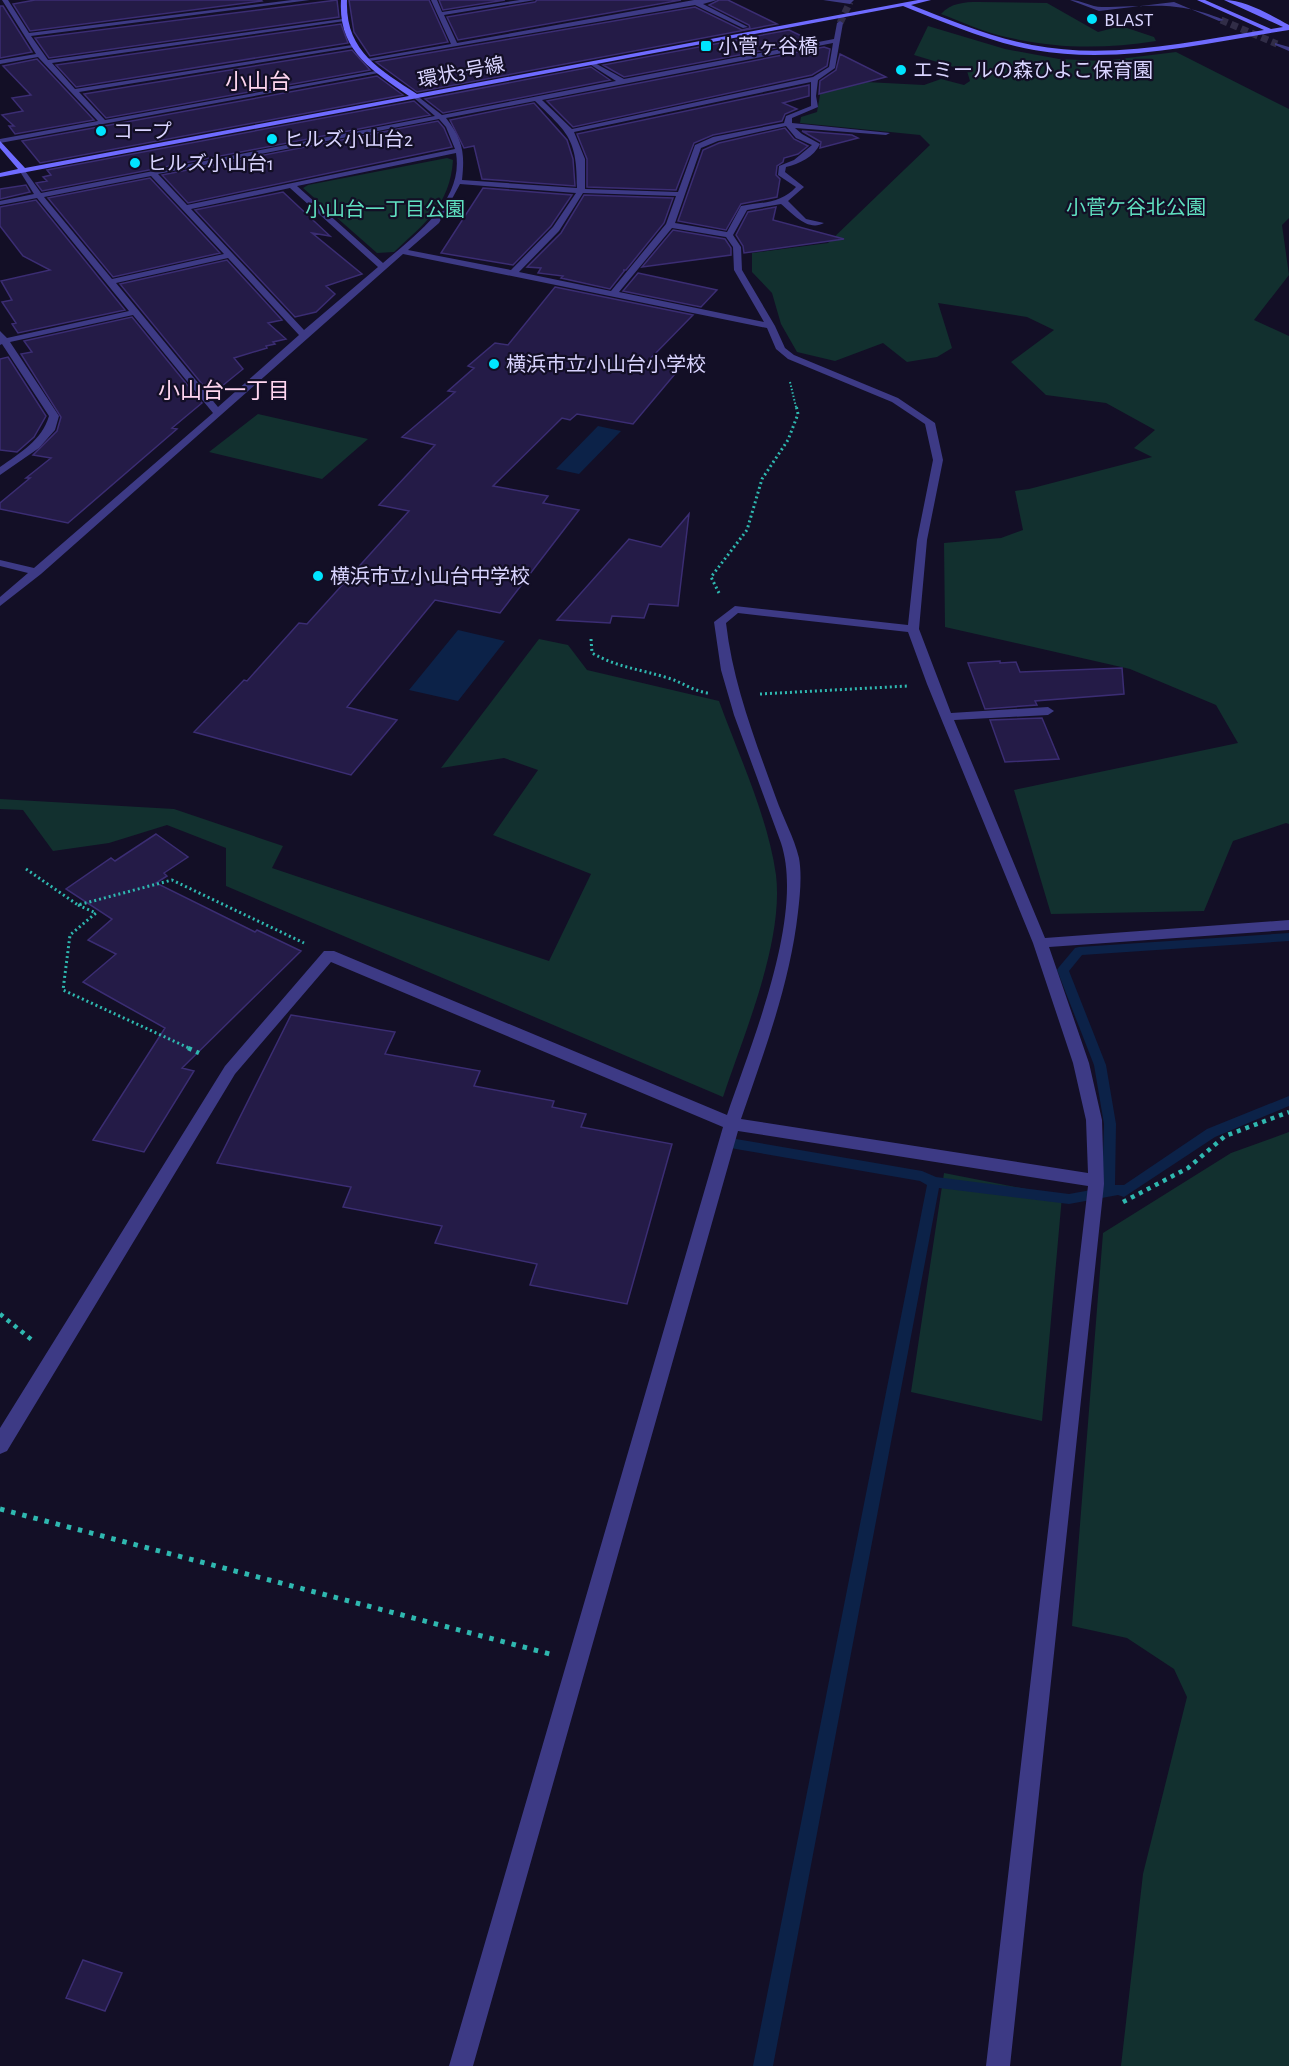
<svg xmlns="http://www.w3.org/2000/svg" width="1289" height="2066" viewBox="0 0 1289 2066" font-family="'Alegreya Sans','Noto Sans JP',sans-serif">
<rect width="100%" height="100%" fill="#130f26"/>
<path fill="#12302f" d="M978,2L1047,3L1098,32L1121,26L1154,37L1156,41C1104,49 1058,49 1006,37C984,32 962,22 941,14C951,3 964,2 978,2Z
M928,26L1005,49L1059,59L1103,61L1176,52L1289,109V218L1282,225L1289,275L1254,320L1289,336V824L1286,823L1233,841L1204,911L1051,914L1014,790L1238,743L1216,705L1130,669L945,627L944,543L1001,538L1023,530L1015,491L1029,489L1152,457L1134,448L1155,430L1106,403L1046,395L1011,362L1054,330L1027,317L938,303L952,348L937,357L907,362L883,343L835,361L797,352L781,324L772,293L752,272V253L828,243L930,145L920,135L800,123L801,117L817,112L823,78L837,77L866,82L924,85L941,79L964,85L970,81L967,71L914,55Z
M447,158L453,160C450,205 425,223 394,252L377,253L303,188L308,185Z
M258,414L368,439L322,479L209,452Z
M539,639L568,645L587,670L719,701C739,756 768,817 776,875C784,941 744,1034 723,1097L226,886V848L167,825L109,843L53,851L23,810L0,809V799L174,809L283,846L272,868L549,961L591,874L493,835L538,770L504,758L441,768Z
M1289,1132V2066H1121L1143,1874L1187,1697L1174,1669L1127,1638L1072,1626L1103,1233L1231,1153Z
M944,1173L1062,1196L1042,1421L911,1392Z"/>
<path fill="#0c2248" d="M598,426L621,431L579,474L556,469Z
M458,630L505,641L458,701L409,690Z"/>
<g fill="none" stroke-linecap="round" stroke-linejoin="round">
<path fill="#0c2248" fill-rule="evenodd" d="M1289,933V941L1082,955L1069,971L1106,1065L1116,1124L1115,1185H1124L1207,1129L1289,1096V1106L1215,1137L1124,1197L1118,1195L1069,1204L939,1188L773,2066H753L927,1185L920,1181L736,1149L731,1148L730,1144L731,1140L736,1139L922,1171L936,1177L1069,1194L1102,1188L1104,1124L1094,1065L1057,970L1059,967L1075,948L1079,947Z"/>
</g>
<path fill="#241b47" stroke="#3b2d73" stroke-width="1.5" d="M35,0H261L262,1L30,31L13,4Z
M337,0L339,17L49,58L35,38Z
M349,0H429L448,42L370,56L354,32Z
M439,0H505L443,10Z
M537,0H681L458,40L447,17L535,2Z
M719,0H728L777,24L417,92L376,62L695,7L742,30L750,28L749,25L709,5Z
M0,6H3L32,52L0,58Z
M341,24L348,43L76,87L56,65Z
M789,30L812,41L624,77L603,65Z
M824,47L830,49L827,66L812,75L573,127L547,101Z
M352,50L370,70L106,118L84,94Z
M840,54L886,77L819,94L820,81L836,70Z
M37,59L94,120L15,134L9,126H14L2,115L23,111L12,98L31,95L3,66Z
M591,67L610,80L443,113L425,99Z
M377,76L403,95L40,163L22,141Z
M809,85V96L783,103L797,109L785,114L782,121L713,135L694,143L676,190L587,187V159L577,134Z
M414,101L430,115L42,191L36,183L47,181L43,177L51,175L47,170Z
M534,103L567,140L573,159L575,186L482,179L474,146L464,148L450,120Z
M438,121L444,128L452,147L188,203L162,175Z
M785,128L794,139L808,146L798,154L784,158L783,162L777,166L776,175L780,179L777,197L741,204L726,230L678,221L703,150L719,143Z
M802,131L852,135L858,138L820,148L821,142Z
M150,178L220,253L113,277L48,198Z
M26,185L30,192L0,199V189Z
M483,188L572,195L551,226L513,265L441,253Z
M283,192L330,236L312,233L362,274L326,286L335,294L316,312L295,317L195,210Z
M584,195L673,198L664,223L626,270H623H625L610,289L561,278L563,276L538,273L541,268L527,267L561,233Z
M36,200L125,310L18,333L12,324L16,323L2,302L12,300L1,281L50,270L23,256L0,226V207Z
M776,207L773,220L844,239L744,253L743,246L736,235L748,212Z
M673,230L725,239L731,248V255L642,267Z
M227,260L282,320L268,323L286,339L273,342L275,344L266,346L267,348L234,358L243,369L211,395L120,284Z
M638,273L717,290L701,307L623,291Z
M555,287L693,315L648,361L680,368L633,424L577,414L570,420L562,418L493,486L548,496L543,503L579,510L500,613L435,600L347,707L397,720L351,775L194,732L244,680L247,681L299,623L307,624L409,511L379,505L435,445L402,437L455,392L448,391L474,368L468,366L495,343L508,345Z
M132,317L202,403L172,428L177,429L68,523L0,509V503L30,478H26L51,458L33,455L57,431L61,417L21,354L32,352L24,341Z
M8,357L46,416L34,437L17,452L0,450V359Z
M689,514L678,606L649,604L644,618L612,616L610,623L557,620L629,539L661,547Z
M1000,661V663L1016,662L1020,672L1122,668L1124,694L1035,701L1037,705L985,709L968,663Z
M1042,718L1059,759L1005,762L990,720Z
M156,834L188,857L164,873L167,876L156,883L255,932L257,930L301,951L182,1068L194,1071L144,1152L93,1140L165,1028L83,982L116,954L88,940L112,919L66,889L111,858L115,861Z
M291,1015L395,1032L385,1054L480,1071L474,1086L554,1101L552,1107L586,1114L581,1127L672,1144L627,1304L530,1285L537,1264L435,1243L442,1226L343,1207L351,1187L217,1163Z
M83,1960L122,1973L105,2011L66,1998Z"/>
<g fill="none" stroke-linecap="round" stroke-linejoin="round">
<path stroke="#312d47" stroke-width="7" stroke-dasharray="7 4" stroke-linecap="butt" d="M1221,20L1277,44
M840,23L850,2"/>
<path stroke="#2fb8b0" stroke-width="2" stroke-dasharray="1.5 2" stroke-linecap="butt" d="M790,382L796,407"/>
<path stroke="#2fb8b0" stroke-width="3" stroke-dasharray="2 3" stroke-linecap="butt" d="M719,593L711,577L747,530L762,479L788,440L798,414L796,405
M591,639L592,653C619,668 640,669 668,678C682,682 693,691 708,693
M760,694L908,686
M26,869L78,905L172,880L304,943
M78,905L96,913L70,935L63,990L191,1049"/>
<path stroke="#2fb8b0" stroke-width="4.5" stroke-dasharray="4 5" stroke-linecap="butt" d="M188,1048L199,1053
M1123,1202L1188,1168L1225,1136L1289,1112
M0,1314L32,1340"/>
<path stroke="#2fb8b0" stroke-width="5" stroke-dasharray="4.5 7" stroke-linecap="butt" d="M0,1509L550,1654"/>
<path fill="#3d3a85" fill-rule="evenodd" d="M2,0H8L29,33L292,0H310L31,36L48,60L342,19L345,21L52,63L75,89L352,45L355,47L79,92L105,120L381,70L384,72L0,143V139L98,121L38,57L0,64V60L36,54Z
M431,0H437L442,12L520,0H535L444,15L457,43L694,0H717L703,4L748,27L743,28L695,5L364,62L366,59L451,44Z
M823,0H854L850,4Z
M1070,0C1081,0 1091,7 1102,7C1152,7 1176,0 1224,20L1219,21L1174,2L1099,11Z
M840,21L843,23L835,68L818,80L816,96L818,107L792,118V123L890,133L886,135L795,128L802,134L820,144C814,157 799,164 786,167L785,172L804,187L788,201L806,219L824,223C808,232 793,214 781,204L747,210L733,235L741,247L742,270L775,326L785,348L794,355L898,398L935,423L943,460L927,540L919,629L951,713L1048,707L1054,711L1048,715L954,720L1045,938L1289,920V930L1049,947L1089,1063L1102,1120L1104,1184L1010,2066H986L1088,1186L738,1131L473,2066H449L723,1127L331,962L235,1074L7,1451L0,1454V1428L225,1066L324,951H334L727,1115C751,1044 805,916 781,843L734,715L721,670L714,622L735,606L908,625L917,540L933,460L925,424L892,402L788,359L776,349L767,328L403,254L41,574L0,606V597L28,573L0,566V560L34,568L213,413L133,315L10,342L59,416L55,430L39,448L0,475V467C20,453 42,440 49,416L2,344L0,345V331L7,338L129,311L37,198L0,205V201L34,194L19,170L23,168L41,193L435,116L414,98L416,95L442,115L616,81L591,65L593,62L624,79L834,39L837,23ZM833,43L829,67L813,77L572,129L542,100ZM811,82V106L786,116L784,123L713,137L695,145L678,192L585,189V159L574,132ZM535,101C569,134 577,139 577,188L462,180C465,153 463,140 446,118ZM439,119L446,127L455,149L187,205L158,174ZM786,126L796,138L812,145L794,160L779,166L778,175L796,187C781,204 761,202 741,206L727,232L675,223L701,148L718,141ZM456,153C464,201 415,235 383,263L297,186ZM151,176L224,254L112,279L44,197ZM460,184L576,193L553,227L511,270L408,250L439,223ZM290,188L378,267L304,330L191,209ZM583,193L676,196L666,224L611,291L519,272L559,231ZM672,228L726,237L733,247L734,270L764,322L619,292ZM228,258L299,335L218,407L116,283ZM738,613L908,632L927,684L1033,943L1073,1063L1086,1120L1088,1173L741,1119C764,1052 790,984 798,912C800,895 802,875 799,858C794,837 783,818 776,798C755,740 733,684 726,623Z
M1275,43L1289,47V51L1275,45Z"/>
<path fill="#6f6bff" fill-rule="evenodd" d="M341,0H347C345,51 379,69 417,94L918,0H931L911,5C950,20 990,37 1032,45C1109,60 1188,42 1264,30L1197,0H1205L1271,29L1283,27L1224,0C1245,0 1271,15 1289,25V30C1206,43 1118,65 1034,50C989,42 946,23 903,6L0,177V173L18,169L0,148V141L25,168L409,96C372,70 338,51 341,0Z"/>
</g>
<g fill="#00e5ff" stroke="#130f26" stroke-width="2">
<circle cx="1092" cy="19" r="6"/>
<rect x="700" y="40" width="12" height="12" rx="3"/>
<circle cx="901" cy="70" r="6"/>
<circle cx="101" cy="131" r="6"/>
<circle cx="272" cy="139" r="6"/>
<circle cx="135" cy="163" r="6"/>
<circle cx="494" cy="364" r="6"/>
<circle cx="318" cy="576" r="6"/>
</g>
<g text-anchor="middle" stroke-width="4.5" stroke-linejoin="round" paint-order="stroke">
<g font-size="20" fill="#d9d4ff" stroke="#130f26" text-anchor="start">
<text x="1104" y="26">BLAST</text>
<text x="718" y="53">小菅ヶ谷橋</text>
<text x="913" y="77">エミールの森ひよこ保育園</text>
<text x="113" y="138">コープ</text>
<text x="284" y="146">ヒルズ小山台2</text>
<text x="147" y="170">ヒルズ小山台1</text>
<text x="506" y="371">横浜市立小山台小学校</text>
<text x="330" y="583">横浜市立小山台中学校</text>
</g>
<g font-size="20" fill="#d9d4ff" stroke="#130f26">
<text transform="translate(461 72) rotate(-11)" y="7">環状3号線</text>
</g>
<g font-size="20" fill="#5fe0c0" stroke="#130f26">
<text x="1136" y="214">小菅ケ谷北公園</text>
<text x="385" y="216">小山台一丁目公園</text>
</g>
<g font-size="22" fill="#ffd6f0" stroke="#130f26">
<text x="258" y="89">小山台</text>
</g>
<g font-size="22" fill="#ffd6f0" stroke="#130f26">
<text x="224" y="398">小山台一丁目</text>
</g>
</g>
</svg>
